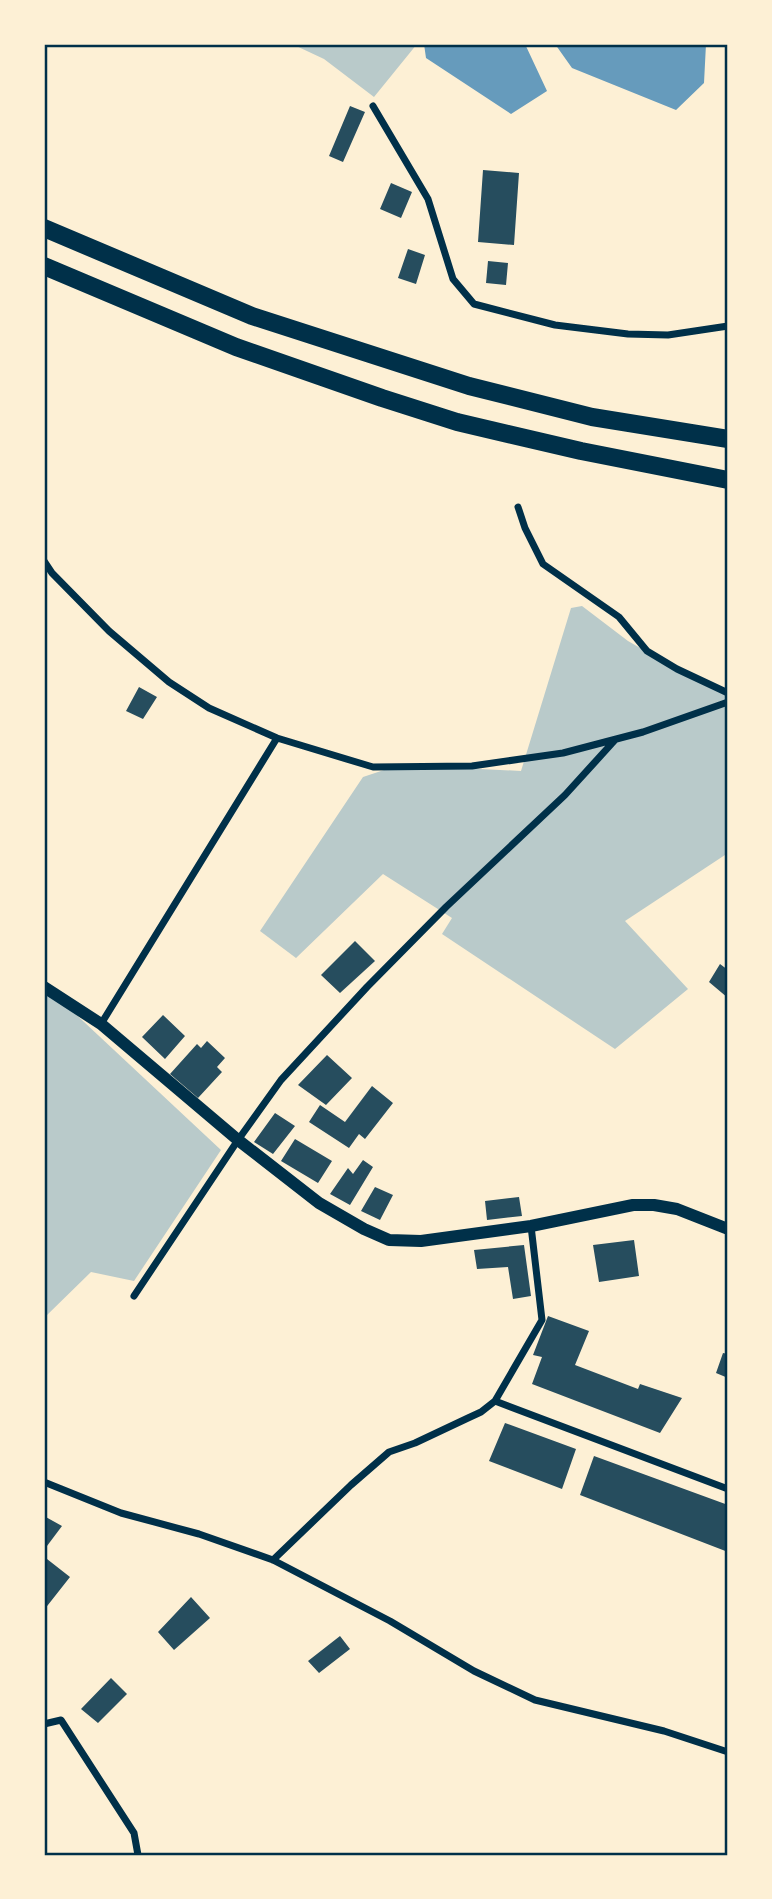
<svg xmlns="http://www.w3.org/2000/svg" width="772" height="1899" viewBox="0 0 772 1899" font-family="Helvetica,sans-serif">
<rect width="100%" height="100%" fill="#fdf0d5"/>
<path fill="#b9caca" d="M292,44H417L374,97L324,59Z
M582,606L628,641L687,675L728,691V853L625,921L688,989L615,1049L442,934L452,918L383,874L296,958L260,931L363,777L399,765L521,771L571,608Z
M44,993L68,1007L221,1150L134,1281L91,1272L44,1318Z"/>
<path fill="#669bbc" d="M424,44H525L547,91L511,114L426,58Z
M555,44H706L704,83L676,110L572,68Z"/>
<path fill="#264d5e" d="M350,106L365,112L343,162L329,156Z
M483,170L519,173L514,245L478,242Z
M391,183L412,192L401,218L380,209Z
M408,249L425,255L416,284L398,278Z
M488,261L508,263L506,285L486,283Z
M139,687L157,697L143,719L126,711Z
M355,941L375,961L340,993L321,975Z
M720,964L728,970V998L709,982Z
M163,1015L185,1036L165,1059L142,1037Z
M207,1041L225,1058L217,1067L222,1072L198,1098L170,1074L197,1044L201,1048Z
M327,1055L352,1078L326,1105L298,1085Z
M372,1086L393,1103L365,1139L359,1134L349,1148L309,1122L320,1105L345,1122Z
M275,1113L295,1126L273,1154L254,1142Z
M295,1139L332,1161L318,1183L281,1161Z
M363,1160L373,1167L350,1205L330,1194L348,1168L353,1174Z
M375,1187L393,1195L380,1220L361,1211Z
M519,1197L522,1216L487,1220L485,1201Z
M634,1240L639,1276L599,1282L593,1245Z
M524,1245L531,1296L513,1299L508,1267L477,1269L474,1250Z
M548,1316L589,1331L575,1365L638,1389L640,1384L682,1398L660,1433L532,1384L542,1357L533,1355Z
M723,1353L728,1354V1378L716,1373Z
M505,1423L576,1449L562,1489L489,1461Z
M594,1456L728,1505V1552L580,1495Z
M44,1516L62,1526L44,1550Z
M47,1559L70,1577L44,1610V1563Z
M191,1597L210,1618L174,1650L158,1632Z
M340,1636L350,1649L319,1673L308,1661Z
M111,1678L127,1694L98,1723L81,1709Z"/>
<g fill="none" stroke-linecap="round" stroke-linejoin="round">
<path stroke="#003049" stroke-width="7" d="M373,106L428,199L453,279L474,304L555,325L628,334L668,335L728,326
M518,507L525,528L543,564L619,617L647,651L677,669L728,693
M44,561L52,573L109,631L169,682L209,708L277,738L373,767L472,766L563,753L643,732L728,702
M101,1024L277,738
M134,1296L238,1140L281,1080L367,987L446,907L565,795L615,740
M495,1401L728,1489
M44,1482L121,1513L199,1534L273,1560L390,1621L474,1671L535,1700L664,1731L728,1752
M273,1560L351,1485L389,1452L415,1443L468,1418L481,1412L495,1401L542,1320L531,1226
M44,1724L61,1720L134,1833L138,1855"/>
<path stroke="#003049" stroke-width="12" d="M44,987L101,1024L238,1140L319,1203L364,1229L389,1240L421,1241L531,1226L633,1205H654L677,1209L728,1229"/>
<path stroke="#003049" stroke-width="18" d="M44,228L252,316L469,386L592,417L728,439
M44,266L236,347L382,398L457,422L581,451L728,480"/>
</g>
<rect width="772" height="1899" fill="none" stroke="#fdf0d5" stroke-width="91"/>
<rect x="46" y="46" width="680" height="1808" fill="none" stroke="#003049" stroke-width="2.5"/>
</svg>
